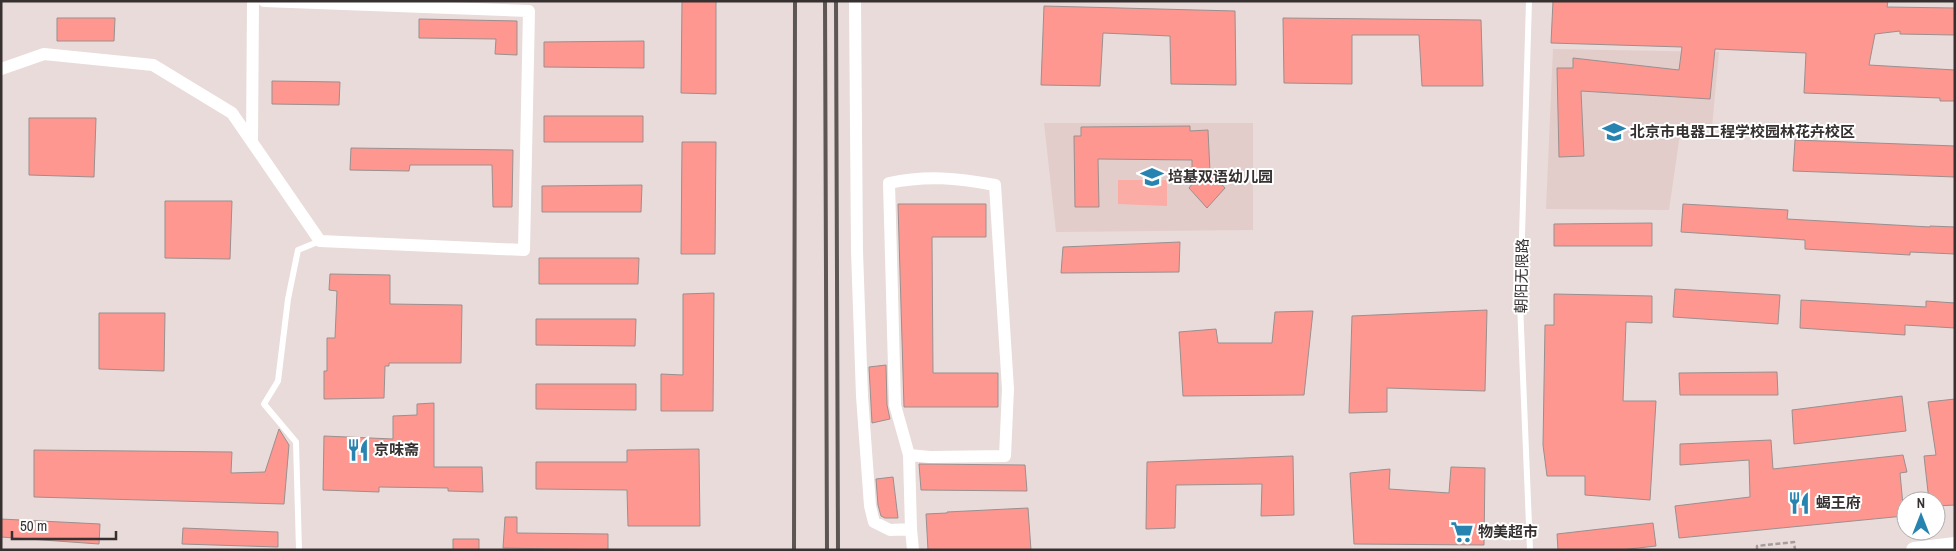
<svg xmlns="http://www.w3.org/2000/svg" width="1956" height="551" viewBox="0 0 1956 551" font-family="'Archivo Narrow','Noto Sans SC',sans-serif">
<rect width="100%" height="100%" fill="#e8dbd9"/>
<path fill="#e2cdca" d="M1553,49L1719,52L1712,127H1681L1669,210L1546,209Z
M1044,123H1253V230L1056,232Z"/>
<path fill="#fbaca5" d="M1118,180H1167V206L1118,204Z"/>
<path fill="#fe9790" stroke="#9b8f8e" d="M682,1H716V94L681,93Z
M1553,1H1888L1887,7L1955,8V35L1900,34V31L1875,34L1869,65L1955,70V101H1940V98L1804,93L1806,53L1715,49L1710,99L1581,91L1584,156L1559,157L1557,68H1573V58L1679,70L1682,47L1551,43Z
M1044,6L1235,11L1236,85L1171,84L1170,36L1103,33L1100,86L1041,85Z
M57,18H115L114,41H57Z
M1283,18L1481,20L1483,86H1422L1419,35H1352V84L1284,83Z
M419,19L517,21V55L495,54L496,39L419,38Z
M644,41V68L544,67V42Z
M272,81L340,82L339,105L272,104Z
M544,116H643V142H544Z
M29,118H96L94,177L29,175Z
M1190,126V131L1208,130L1210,172L1225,188L1207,208L1189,188L1192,184V160L1098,159L1099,207H1075L1074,136H1081V127Z
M1795,140L1955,146V177L1793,171Z
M682,142H716L715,254H681Z
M351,148L513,150L512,207H493L492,165H410L409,171L350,170Z
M642,185L641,212H542V186Z
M165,201H232L230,259L165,258Z
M898,204H986V237H932L933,373H998V407H904Z
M1683,204L1788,210L1787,219L1930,227V226L1955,227V254L1910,252V255L1805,249V240L1681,232Z
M1652,223V246H1554V224Z
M1180,242L1179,272L1061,273L1063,247Z
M539,258H639L638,284H539Z
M330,274L390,275V304L462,305L461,363H389V366H385L384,398L324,399V371H327V338H335L337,291L329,290Z
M1675,289L1780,295L1778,324L1673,317Z
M714,293L713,411H661V374L683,375V294Z
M1554,294L1652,296V323L1626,322L1623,401H1656L1650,500L1585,495V476H1547L1543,445L1545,325H1554Z
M1801,300L1926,307V301L1955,303V328L1905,325V335L1800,328Z
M1487,310L1485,391L1387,388V412L1349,413L1352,316Z
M1313,311L1304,395L1183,396L1179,332L1216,329L1218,343H1272L1275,312Z
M99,313H165L164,371L99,369Z
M536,319H636L635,346L536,345Z
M886,365L887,405L890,419L872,423L869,367Z
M1777,372L1778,395H1680L1679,373Z
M536,384H636V410L536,409Z
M1902,396L1906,431L1794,444L1792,410Z
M1955,399V505L1936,506V501H1929L1924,456L1936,455L1928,402Z
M434,403V467H482L483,492L448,491V488L379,487V492L323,490L324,436L393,439V416L417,415V404Z
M279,429L289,445L284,504L34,497V450L232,452L231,473L265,472Z
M1771,440L1773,469L1903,455L1907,472L1900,473L1904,516L1679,538L1675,506L1750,497L1749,460L1680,465V444Z
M699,449L700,526H628L627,490L536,489V462H627V450Z
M1293,456L1294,515L1261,516L1262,484L1176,485L1175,528L1146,529L1147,462Z
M919,464L1025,465L1027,491L921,490Z
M1451,467L1485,468L1484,545L1354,544L1350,473L1390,469L1389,489L1449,493Z
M893,477L898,518H885L881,516L878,505L876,479Z
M1028,508L1031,550H928L926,514L947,513V512Z
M505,517H517V533L608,534V550L503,548Z
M1,519L100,524L99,544L1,537Z
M1653,523L1656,546L1620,550H1558L1557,534Z
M183,528L278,532V547L182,544Z
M453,539H479V550H453Z"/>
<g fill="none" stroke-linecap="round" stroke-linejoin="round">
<path stroke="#a69c9a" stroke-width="2.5" stroke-dasharray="5 2.5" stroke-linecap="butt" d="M1757,550V546L1794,542L1795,550"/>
<path stroke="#fff" stroke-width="6" d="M1529,1L1520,303L1530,550
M299,550L296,442L264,404L278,381L288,299L298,250L320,241"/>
<path stroke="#fff" stroke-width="12" d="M855,1L857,251L862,396L870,506L874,522L890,530L911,529L913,550
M1,69L44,54L153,65L232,113L320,241L524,250L529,11L264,1
M252,142L253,1
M909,455L895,405L889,183C927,175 957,178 995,185L1008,389L1005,456L930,457L909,455L911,529"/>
<path stroke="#fff" stroke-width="16" d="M1914,550L1955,545"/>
<path stroke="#5c5654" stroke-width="4" d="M825,1L827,550
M836,1L838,550
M794,550L795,1"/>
</g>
<defs>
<symbol id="school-bare" viewBox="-9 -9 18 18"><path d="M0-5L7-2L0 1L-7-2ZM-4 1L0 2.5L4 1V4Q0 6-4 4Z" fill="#2784b1" stroke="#fff" stroke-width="2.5" paint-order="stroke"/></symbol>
<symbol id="restaurant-bare" viewBox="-9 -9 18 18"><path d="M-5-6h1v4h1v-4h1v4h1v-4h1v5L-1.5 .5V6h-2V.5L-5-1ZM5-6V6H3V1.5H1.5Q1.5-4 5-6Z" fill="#2784b1" stroke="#fff" stroke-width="2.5" paint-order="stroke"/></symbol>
<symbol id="supermarket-bare" viewBox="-9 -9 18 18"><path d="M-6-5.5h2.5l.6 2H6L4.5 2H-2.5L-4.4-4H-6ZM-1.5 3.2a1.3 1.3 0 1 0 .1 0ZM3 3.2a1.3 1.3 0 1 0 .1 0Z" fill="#2784b1" stroke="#fff" stroke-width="2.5" paint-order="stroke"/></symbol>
</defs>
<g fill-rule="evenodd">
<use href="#school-bare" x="1598" y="116" width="32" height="32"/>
<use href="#school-bare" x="1136" y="161" width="32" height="32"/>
<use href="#restaurant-bare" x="342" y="434" width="32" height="32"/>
<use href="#restaurant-bare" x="1783" y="487" width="32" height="32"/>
<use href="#supermarket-bare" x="1446" y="516" width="32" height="32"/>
</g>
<g text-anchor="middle" stroke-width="4" stroke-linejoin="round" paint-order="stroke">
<g font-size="15" font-weight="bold" fill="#363130" stroke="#fff" text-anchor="start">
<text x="1630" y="137">北京市电器工程学校园林花卉校区</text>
<text x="1168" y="182">培基双语幼儿园</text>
<text x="374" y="455">京味斋</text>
<text x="1816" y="508">蝎王府</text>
<text x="1478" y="537">物美超市</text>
</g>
<g font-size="15" fill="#363130" stroke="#fff">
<text transform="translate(1522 276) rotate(-89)" y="5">朝阳无限路</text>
</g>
</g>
<rect width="1956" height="551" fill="none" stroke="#363130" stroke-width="5"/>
<g transform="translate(1921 516)"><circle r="24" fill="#ffffff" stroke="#afadac"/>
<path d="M0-4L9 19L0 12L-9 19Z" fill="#2784b1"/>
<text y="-8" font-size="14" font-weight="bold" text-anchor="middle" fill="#363130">N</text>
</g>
<path d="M12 531v8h104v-8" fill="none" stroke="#363130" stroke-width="2.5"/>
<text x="20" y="531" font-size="15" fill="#363130" stroke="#ffffff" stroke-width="4" paint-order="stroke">50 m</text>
</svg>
